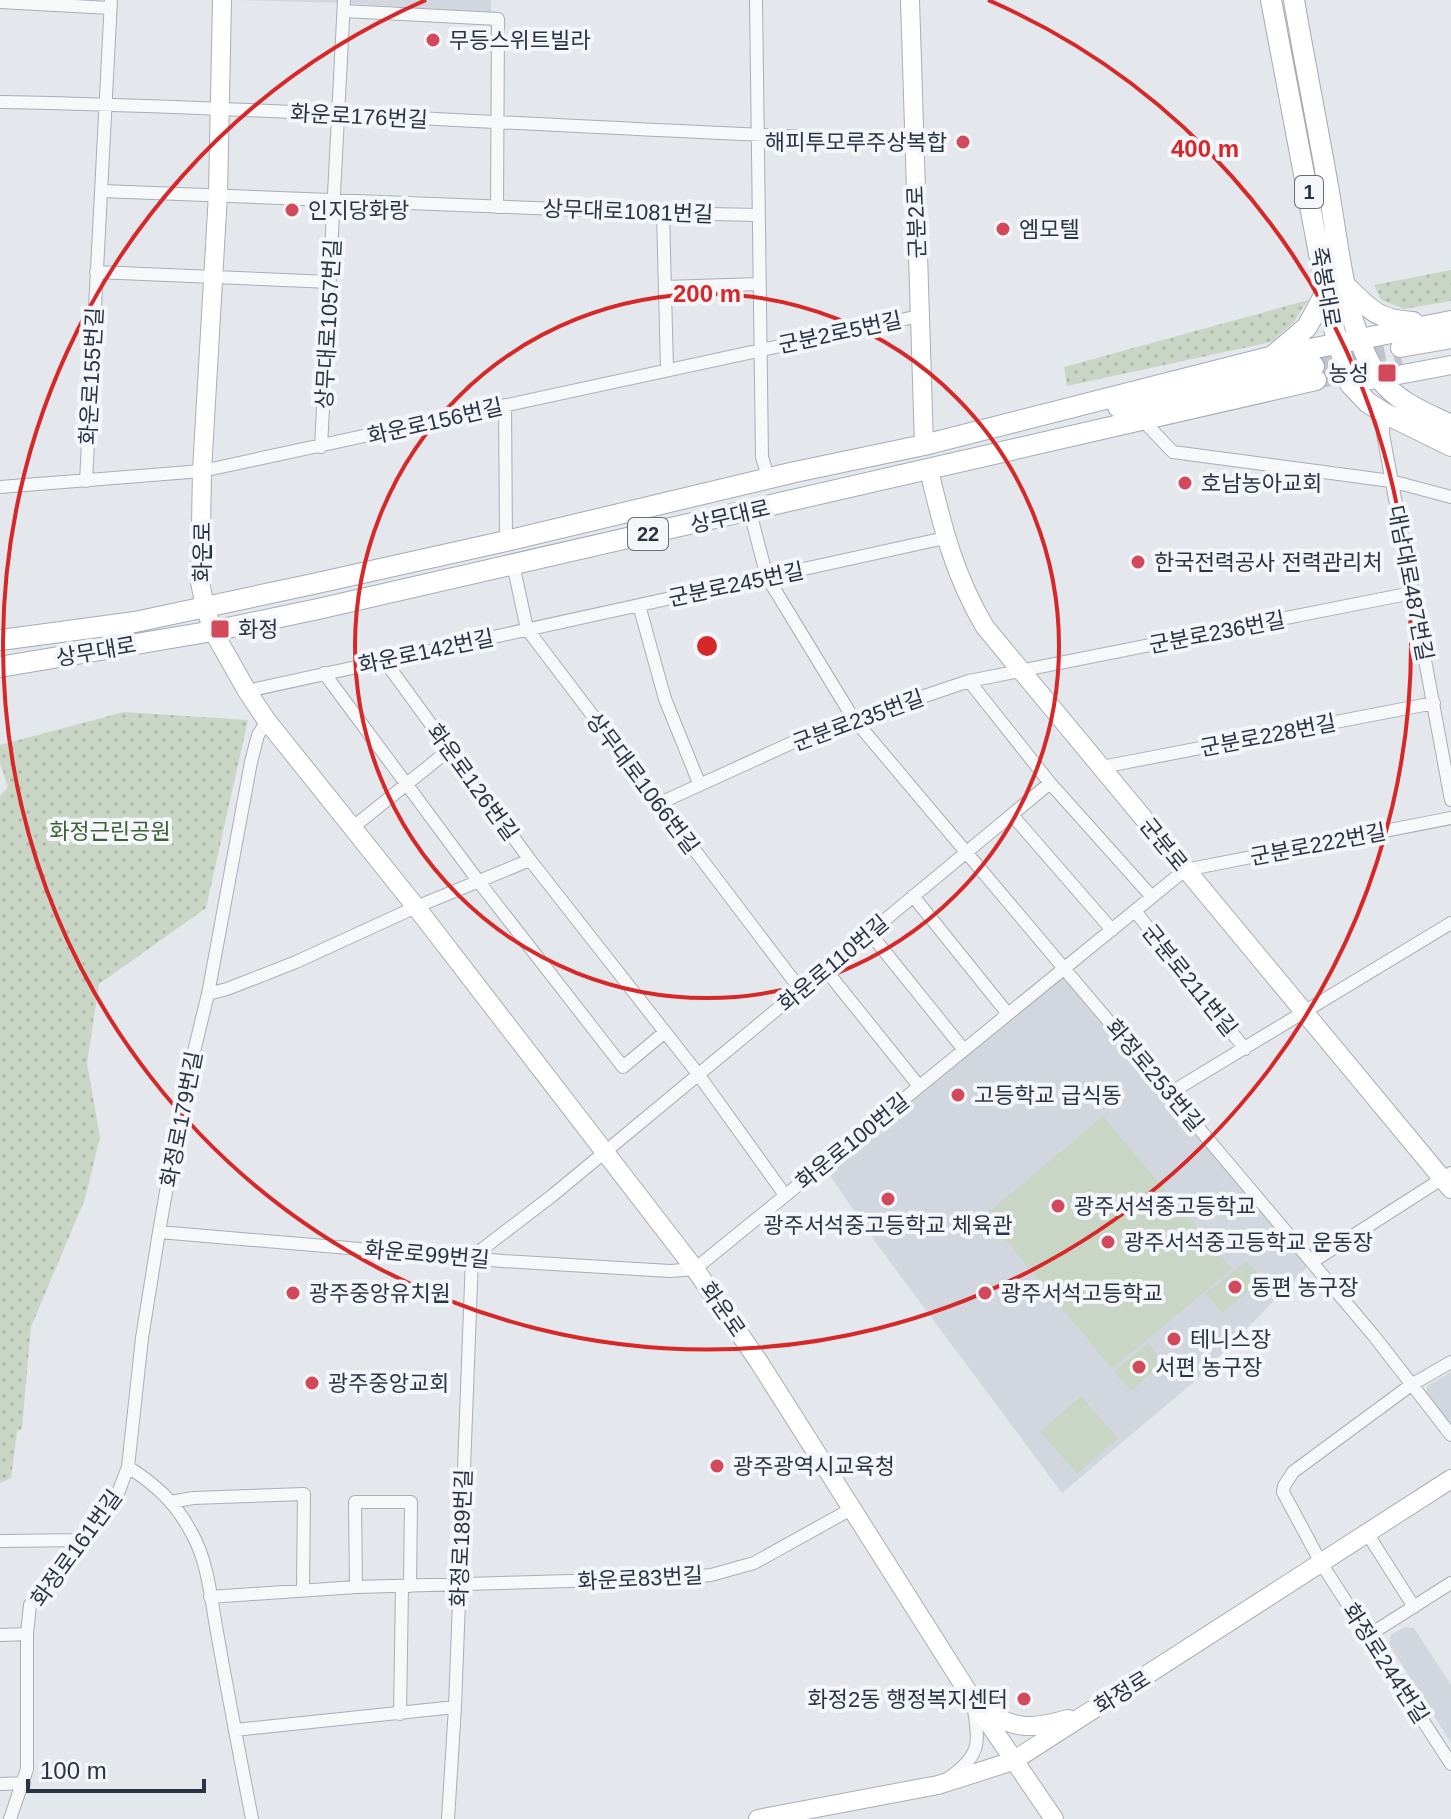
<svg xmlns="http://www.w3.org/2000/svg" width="1451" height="1819" viewBox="0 0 1451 1819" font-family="Helvetica,'Noto Sans KR',sans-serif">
<defs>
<pattern id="park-dots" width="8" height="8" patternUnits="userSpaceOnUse" patternTransform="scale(2)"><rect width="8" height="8" fill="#c9d6c5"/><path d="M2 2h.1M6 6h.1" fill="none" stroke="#adb8ab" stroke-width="1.8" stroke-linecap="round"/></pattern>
</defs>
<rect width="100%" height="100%" fill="#e4e7ec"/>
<path fill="#d2d6de" d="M239,0H491V13L344,3Z
M1065,967L1312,1262L1195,1381L1062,1493L879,1247L823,1165Z
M1451,1372V1423L1426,1394L1427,1386Z
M1405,1627L1414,1628L1451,1685V1743L1389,1644L1391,1635Z"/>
<path fill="#c9d6c5" d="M1103,1116L1232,1269L1112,1369L985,1215Z
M1247,1261L1263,1280L1222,1313L1206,1293Z
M1148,1343L1164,1362L1131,1391L1114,1372Z
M1081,1396L1118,1438L1077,1474L1040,1432Z"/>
<path fill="url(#park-dots)" d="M1451,270V301L1404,309L1381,300L1374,285Z
M1308,300L1294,322L1271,342L1067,386L1064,367Z
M124,712L248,720L206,908L99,984L87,1063L100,1137L85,1199L31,1327L22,1428L17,1432L11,1478L0,1483V796L8,787L0,763V745Z"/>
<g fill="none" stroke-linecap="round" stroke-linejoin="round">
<path stroke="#bfc3cb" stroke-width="18" stroke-dasharray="18 9" stroke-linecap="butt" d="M1314,366L1400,348
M1316,380L1402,362"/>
<defs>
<path id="street" d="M756,0L762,457L769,480
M0,2L110,8
M344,11L498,19L497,207
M0,102C305,108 609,131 914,141
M102,191L663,213L758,215
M663,213L667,369
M96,272L330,282
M665,287L759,284
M505,405L506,541
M1384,413L1383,434L1451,800
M1149,427L1173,452L1391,481L1451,497
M321,447L344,0
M86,481L111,0
M0,487L202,471L919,316
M750,512L767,577L853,718L1374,1336L1451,1435
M513,564L527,629L800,989
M639,605L665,699L699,783
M384,660L530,860L698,1074L785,1195
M324,673L479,882L623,1067L665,1032
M969,681L1050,783L1152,897
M247,691L945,538
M1102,767L1434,703
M660,803L809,735L969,681L1412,593
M1012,815L1112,930
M352,828L449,750
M913,896L1008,1014
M1135,911L1245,1049
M869,932L964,1050
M825,969L919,1086
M208,994L227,989L296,962L416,907L530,860
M1170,1093L1451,923
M159,1232L503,1261L670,1271L695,1269L1185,870L1451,818
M1312,1262L1451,1173
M1451,1362L1411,1385L1293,1472L1284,1486L1283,1492L1321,1563L1451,1764
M171,1502L193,1498L304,1494L303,1590
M1367,1533L1414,1607
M0,1541L83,1540
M356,1587L355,1502H411L410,1586
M210,1597L356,1587L678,1578L711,1575L754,1563L853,1508
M0,1635L27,1634
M1369,1635L1451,1583
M400,1714L402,1586
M235,1730L455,1707
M950,1777C984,1753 978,1740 973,1703
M0,1784L24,1783
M10,1819L27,1769V1634L30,1605L103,1517L118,1493L128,1467
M252,1819C240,1757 228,1695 217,1632C211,1600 208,1560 191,1532C176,1503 155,1484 128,1467L142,1338L159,1232L182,1101L208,994L251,762L258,735L267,721
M448,1819L455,1707L472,1257L553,1195L1050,783"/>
<path id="secondary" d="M222,0L218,194L202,471L200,582L205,607L213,631L247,691L267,721L416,907L695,1269L759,1362L973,1700L1054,1819
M910,0L924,445
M1400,348L1451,339
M1350,384L1451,365
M929,470C942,526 955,577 985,627L1451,1189
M984,1708C1013,1731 1034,1729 1068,1719
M758,1819L938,1785L1013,1761L1451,1479"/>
<path id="primary" d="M1271,0L1332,322L1350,384L1367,402L1384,413L1451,446
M1294,0C1305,64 1318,128 1329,192C1339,248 1346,334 1380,379C1397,402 1426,413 1451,425
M1346,286C1370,310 1378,320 1413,322
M1275,354L1307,327L1327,290
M1118,407L1314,366
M0,640L135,622L313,584L506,541L795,472L924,445L1270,357L1451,321
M0,667L213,631L318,609L1316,380"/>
</defs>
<use href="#street" stroke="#a9aeb7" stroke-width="14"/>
<use href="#secondary" stroke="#a9aeb7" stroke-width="20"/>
<use href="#primary" stroke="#a3abb8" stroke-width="22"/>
<use href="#street" stroke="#f7f8fa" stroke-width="12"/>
<use href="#secondary" stroke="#fff" stroke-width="18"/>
<use href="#primary" stroke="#fff" stroke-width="20"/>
</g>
<g fill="none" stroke="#d62828" stroke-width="4">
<circle cx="707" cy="646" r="352"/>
<path d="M988 0A704 704 0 1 1 426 0"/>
</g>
<g fill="#d1495b" stroke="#f4f6f9" stroke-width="3">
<circle cx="433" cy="40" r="8"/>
<circle cx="963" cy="142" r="8"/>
<circle cx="292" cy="210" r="8"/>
<circle cx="1003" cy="229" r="8"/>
<rect x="1377" y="363" width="20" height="20" rx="4"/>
<circle cx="1185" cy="483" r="8"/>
<circle cx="1138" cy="562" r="8"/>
<rect x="210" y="619" width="20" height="20" rx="4"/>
<circle cx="958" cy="1095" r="8"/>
<circle cx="888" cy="1199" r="8"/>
<circle cx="1058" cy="1206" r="8"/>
<circle cx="1108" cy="1242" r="8"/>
<circle cx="1235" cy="1287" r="8"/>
<circle cx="293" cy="1293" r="8"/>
<circle cx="985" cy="1293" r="8"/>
<circle cx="1174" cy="1339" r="8"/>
<circle cx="1139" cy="1367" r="8"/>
<circle cx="312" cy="1383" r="8"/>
<circle cx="717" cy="1466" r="8"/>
<circle cx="1024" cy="1699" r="8"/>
</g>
<g text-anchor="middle" stroke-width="8" stroke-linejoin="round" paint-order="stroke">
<g fill="#f4f6f9" stroke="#676e7b" stroke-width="2">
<rect x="1295" y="176" width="28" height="32" rx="6"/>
<rect x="628" y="518" width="40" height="32" rx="6"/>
</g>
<g font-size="20" font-weight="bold" fill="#2b3445">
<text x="1309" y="199">1</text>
<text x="648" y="541">22</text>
</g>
<g font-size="22" fill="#2b3445" stroke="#f4f6f9" text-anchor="start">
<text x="449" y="48">무등스위트빌라</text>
<text x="947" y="150" text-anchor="end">해피투모루주상복합</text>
<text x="308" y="218">인지당화랑</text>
<text x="1019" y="237">엠모텔</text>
<text x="1369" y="381" text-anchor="end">농성</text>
<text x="1201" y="491">호남농아교회</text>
<text x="1154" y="570">한국전력공사 전력관리처</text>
<text x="238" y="637">화정</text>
<text x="974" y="1103">고등학교 급식동</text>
<text x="1074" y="1214">광주서석중고등학교</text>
<text x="888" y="1233" text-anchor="middle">광주서석중고등학교 체육관</text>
<text x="1124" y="1250">광주서석중고등학교 운동장</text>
<text x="1251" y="1295">동편 농구장</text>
<text x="309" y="1301">광주중앙유치원</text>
<text x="1001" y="1301">광주서석고등학교</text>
<text x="1190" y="1347">테니스장</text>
<text x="1155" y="1375">서편 농구장</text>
<text x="328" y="1391">광주중앙교회</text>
<text x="733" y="1474">광주광역시교육청</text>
<text x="1008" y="1707" text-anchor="end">화정2동 행정복지센터</text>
</g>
<g font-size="22" fill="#2b3445" stroke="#f4f6f9">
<text transform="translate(359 116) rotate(3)" y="8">화운로176번길</text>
<text transform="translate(628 211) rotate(2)" y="8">상무대로1081번길</text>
<text transform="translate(916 222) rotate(-92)" y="8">군분2로</text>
<text transform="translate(1326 287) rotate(80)" y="8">죽봉대로</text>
<text transform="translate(328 324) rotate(-87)" y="8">상무대로1057번길</text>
<text transform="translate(840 332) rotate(-12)" y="8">군분2로5번길</text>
<text transform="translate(91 376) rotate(-87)" y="8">화운로155번길</text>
<text transform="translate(435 421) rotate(-13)" y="8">화운로156번길</text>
<text transform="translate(730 516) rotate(-13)" y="8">상무대로</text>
<text transform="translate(202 552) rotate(-90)" y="8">화운로</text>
<text transform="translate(1411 583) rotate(79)" y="8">대남대로487번길</text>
<text transform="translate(736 584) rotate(-12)" y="8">군분로245번길</text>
<text transform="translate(1217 632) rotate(-11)" y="8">군분로236번길</text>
<text transform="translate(96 651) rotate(-10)" y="8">상무대로</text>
<text transform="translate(426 651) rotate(-12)" y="8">화운로142번길</text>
<text transform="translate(858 720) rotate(-20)" y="8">군분로235번길</text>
<text transform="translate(1268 735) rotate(-11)" y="8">군분로228번길</text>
<text transform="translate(473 782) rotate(54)" y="8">화운로126번길</text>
<text transform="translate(643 783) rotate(53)" y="8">상무대로1066번길</text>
<text transform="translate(1164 844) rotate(51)" y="8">군분로</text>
<text transform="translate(1318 844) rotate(-11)" y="8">군분로222번길</text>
<text transform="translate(833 963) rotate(-40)" y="8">화운로110번길</text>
<text transform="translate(1190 980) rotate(51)" y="8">군분로211번길</text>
<text transform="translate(1155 1075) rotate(50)" y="8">화정로253번길</text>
<text transform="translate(181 1119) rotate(-79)" y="8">화정로179번길</text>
<text transform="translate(852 1141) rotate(-39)" y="8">화운로100번길</text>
<text transform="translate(427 1254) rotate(5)" y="8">화운로99번길</text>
<text transform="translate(723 1309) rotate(55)" y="8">화운로</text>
<text transform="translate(461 1538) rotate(-88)" y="8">화정로189번길</text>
<text transform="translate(76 1548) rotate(-54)" y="8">화정로161번길</text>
<text transform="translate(640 1578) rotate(-3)" y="8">화운로83번길</text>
<text transform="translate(1386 1663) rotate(57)" y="8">화정로244번길</text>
<text transform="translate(1122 1692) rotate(-32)" y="8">화정로</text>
</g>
<g font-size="22" fill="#3f6138" stroke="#f4f6f9">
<text x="110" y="839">화정근린공원</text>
</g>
</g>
<circle cx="707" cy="646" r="12" fill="#d62828" stroke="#f4f6f9" stroke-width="4"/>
<g font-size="24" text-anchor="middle" font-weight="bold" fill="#d62828" stroke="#f4f6f9" stroke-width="8" stroke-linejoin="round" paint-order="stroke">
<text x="1205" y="157">400 m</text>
<text x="707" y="302">200 m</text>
</g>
<path d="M28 1779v12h176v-12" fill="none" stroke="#2b3445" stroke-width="4"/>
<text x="40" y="1779" font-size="24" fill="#2b3445" stroke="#f4f6f9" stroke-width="6" paint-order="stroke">100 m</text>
</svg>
